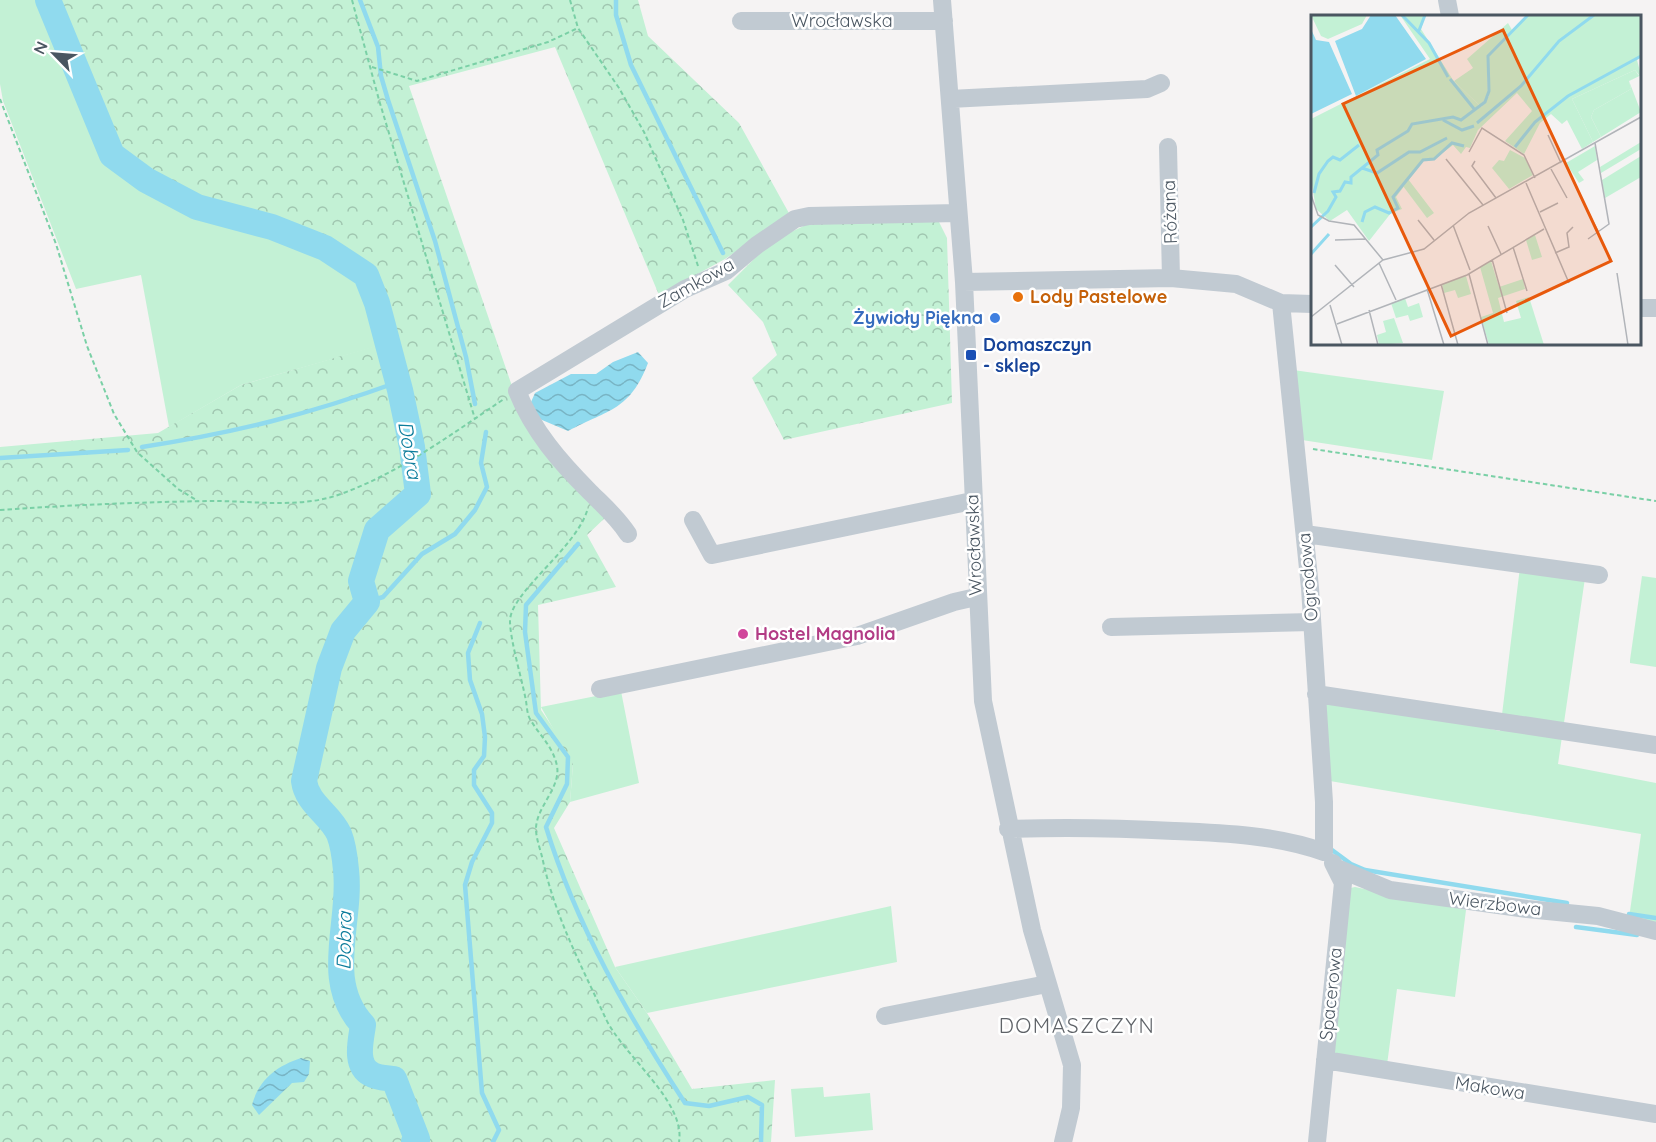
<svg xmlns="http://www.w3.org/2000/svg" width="1656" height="1142" viewBox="0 0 1656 1142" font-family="Quicksand,sans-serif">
<defs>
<pattern id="forest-crowns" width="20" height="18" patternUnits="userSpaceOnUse" patternTransform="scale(1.5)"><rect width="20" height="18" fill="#c3f1d5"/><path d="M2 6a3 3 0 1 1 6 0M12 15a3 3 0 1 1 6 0" fill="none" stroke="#a0c6b0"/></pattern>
<pattern id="water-waves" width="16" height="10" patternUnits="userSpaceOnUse" patternTransform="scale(1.5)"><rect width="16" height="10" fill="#90daee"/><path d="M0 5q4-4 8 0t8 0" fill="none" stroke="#78b4c4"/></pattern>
</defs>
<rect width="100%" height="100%" fill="#f5f3f3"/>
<path fill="#c3f1d5" d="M0,0H40L101,133L109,163L135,182L195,211L268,230L305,245L347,271L367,288L385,344L241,385L169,427L141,275L76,289L3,101L0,84Z
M1293,370L1444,391L1432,460L1302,440Z
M1520,567L1585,578L1558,764L1656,783V923L1629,918L1641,834L1330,781L1325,704L1437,717L1500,731Z
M1642,576L1656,578V667L1630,663V660Z
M621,691L639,783L570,802L573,764L541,707Z
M1355,887L1466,910L1455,997L1397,989L1387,1065L1330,1054L1346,889Z
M891,906L897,962L647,1013L615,967Z
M823,1087L824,1097L870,1093L873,1130L795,1137L791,1089Z"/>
<path fill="url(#forest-crowns)" d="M56,0H638L648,36L739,123L790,215L725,259L659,295L555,47L409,86L513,389L607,516L587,535L616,587L538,605L541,710L570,753L573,764L570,802L554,828L615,967L647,1013L692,1089L775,1080L771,1142H0V447L158,433L241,385L393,341L382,301L370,274L353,261L325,244L274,223L196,203L117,154Z
M937,218L947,238L952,403L784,440L752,378L777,355L763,322L728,285L772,241L812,222Z"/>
<path fill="url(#water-waves)" d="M638,352L648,363C630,410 610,409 568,431L535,417L531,402L535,393L571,374H596L613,362Z
M301,1058L310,1061L309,1074L304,1082L292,1083L259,1115L252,1105C259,1079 277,1066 301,1058Z"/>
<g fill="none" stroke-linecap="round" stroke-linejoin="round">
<path stroke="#90daee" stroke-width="4.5" d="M360,0L378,47L381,76L388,100L435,241L466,357L475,404
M616,0V15L631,65L723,253
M142,447C234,433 310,414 398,382
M0,458L128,450
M578,544L526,605L525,632L536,713L568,757L567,784L546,827C576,925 629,1017 685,1103L709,1106L748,1097L762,1105L761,1142
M367,602L383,597L422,554L455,534L475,510L487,487L481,463L486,432
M480,623L468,653L470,680L482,714L485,737L484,756L474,770V785L492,813V823L472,862L465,885L482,1093L499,1130L493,1142
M1332,850L1351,864L1365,870L1567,903
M1629,914L1656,918
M1576,927L1637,935"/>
<path stroke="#90daee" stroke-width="26" d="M48,0L112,155L146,180L197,207L272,227L325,248L366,275L377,303L400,390L412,447L418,494L377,530L361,581L367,602L343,631L329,668L304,781C307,804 330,814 339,834C343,844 345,859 346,870C352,922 322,981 363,1025C361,1040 354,1065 371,1074C377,1078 388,1078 394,1079L417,1139L414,1142"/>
<path stroke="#7ad0a6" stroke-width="2" stroke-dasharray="4.5 3" stroke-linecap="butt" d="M352,0L379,100L475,419
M570,0L578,28L619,88L644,132L683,220L698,266
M372,67L417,81L548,42L578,28
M0,99L56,244L87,346L114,414L137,452L178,489L198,501
M1313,449L1656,501
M0,510C71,505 142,502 213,501C253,501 296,508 335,496C397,475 450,435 504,399
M587,511C575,549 510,593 510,621C510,640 522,679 526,701C527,707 527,714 530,719C539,735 553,746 557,766C561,788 536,807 536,829C536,839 541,851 543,861C555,916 581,965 605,1017C622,1055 686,1101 679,1142"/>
<path stroke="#c1cad2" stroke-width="18" d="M942,0L964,282L983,701L1032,930L1072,1065L1071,1108L1063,1142
M1447,0L1450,16
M741,21H944
M950,99L1147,89L1161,83
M1168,147L1171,278
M964,282L1171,278L1236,284L1281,303L1312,304
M1281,303L1310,588L1324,802V852
M1640,308H1656
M693,520L712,555L972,501
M628,534C617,517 604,506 590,492C560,462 533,431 517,391L685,289L726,271L757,245L795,219L809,216L958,213
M1305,534L1599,575
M1111,627L1312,622
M600,689L857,636L954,602L976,597
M1316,694L1656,745
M1008,829C1064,827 1119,828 1174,831C1224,833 1277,835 1324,852
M1337,868L1390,890L1527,909L1598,916L1656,931
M885,1016L1047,984
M1325,1060L1656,1114
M1317,1142L1343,883L1333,863"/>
</g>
<circle fill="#e8710a" stroke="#fff" stroke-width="2" cx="1018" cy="297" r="6"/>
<circle fill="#3f7fe0" stroke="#fff" stroke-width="2" cx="995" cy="318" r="6"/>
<rect fill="#1a4fb4" stroke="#fff" stroke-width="2" x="965" y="349" width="12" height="12" rx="3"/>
<circle fill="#d1479c" stroke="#fff" stroke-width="2" cx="743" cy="634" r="6"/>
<g text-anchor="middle" stroke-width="5" stroke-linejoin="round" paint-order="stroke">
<g font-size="18" fill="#4a5661" stroke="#fff">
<text x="842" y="27">Wrocławska</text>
<text transform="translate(1170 212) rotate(-92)" y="6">Różana</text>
<text transform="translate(696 283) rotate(-29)" y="6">Zamkowa</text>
<text transform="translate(974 545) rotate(-92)" y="6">Wrocławska</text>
<text transform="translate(1308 577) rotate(-95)" y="6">Ogrodowa</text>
<text transform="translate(1495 904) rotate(7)" y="6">Wierzbowa</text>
<text transform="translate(1331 994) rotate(-84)" y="6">Spacerowa</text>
<text transform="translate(1490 1088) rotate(9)" y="6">Makowa</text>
</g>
<g font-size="18" font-weight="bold" fill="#c56008" stroke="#fff" text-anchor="start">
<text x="1030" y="303">Lody Pastelowe</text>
</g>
<g font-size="18" font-weight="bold" fill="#366cbe" stroke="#fff" text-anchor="end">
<text x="983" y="324">Żywioły Piękna</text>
</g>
<g font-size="18" font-weight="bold" fill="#164399" stroke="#fff" text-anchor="start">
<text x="983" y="351">Domaszczyn<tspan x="983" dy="21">- sklep</tspan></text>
</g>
<g font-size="18" font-weight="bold" fill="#b23c85" stroke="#fff" text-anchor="start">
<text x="755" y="640">Hostel Magnolia</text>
</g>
<g font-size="20" font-style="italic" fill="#0c7c9b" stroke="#fff">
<text transform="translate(410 450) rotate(80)" y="7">Dobra</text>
<text transform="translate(344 941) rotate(-89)" y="7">Dobra</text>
</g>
<g font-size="21" letter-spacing="1.5" fill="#5f6368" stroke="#fff">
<text x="1077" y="1033">DOMASZCZYN</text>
</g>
</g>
<g transform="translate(1311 15)">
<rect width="330" height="330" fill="#f5f3f3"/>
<path d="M197,8L201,15L176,41L177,81L169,91L143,66L162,53L156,44ZM324,55L328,61L318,66L320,74L283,95L280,102L290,122L282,127L261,84ZM330,127V134L290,158L289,152ZM284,131L286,145L267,157L273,165L268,168L255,148ZM330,141V162L294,183L291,165ZM97,164L123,198L116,203L92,171ZM224,220L231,242L221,245L215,225ZM180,246L188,272L212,264L214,274L187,283L193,307L210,303L205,286L218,282L233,330H178L170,302L182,298L169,252ZM155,261L160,279L147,283L144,275L133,278L131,269ZM94,283L97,292L108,288L112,302L99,306L97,300L85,303L80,288ZM83,303L92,328L68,330L66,320L75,317L72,306Z" fill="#c3f1d5"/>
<path d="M0,0H56L51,9L17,24L10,21ZM89,0H114L110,14L142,65L170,92L178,81V41L218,0H330V42L326,45L330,60L318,66L330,97L290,122L280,102L283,95L320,74L318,66L328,60L324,55L261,84L282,127L271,134L256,105L251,109L240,99L229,108L213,139L194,126L221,96L206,78L167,115L159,133L155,132L150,139L142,130L122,145L112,146L85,182L91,194L80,198L58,226L36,195L19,206L5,194L0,164V104L119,44ZM199,135L214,143L222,160L198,174L181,153L188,145L193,146Z" fill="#c3f1d5"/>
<path d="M60,0H84L115,44L45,81L24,26L51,14ZM0,14L5,25L18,27L41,79L0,99Z" fill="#90daee"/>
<path fill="none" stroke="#90daee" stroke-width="3" d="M91,0L118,28L137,62M107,18L114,0M139,64L164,95M132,105L151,115L163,111M166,108L210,71L248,26L283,0M204,132L224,107L257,81L330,41M51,153L66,158L98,137H109L136,123M3,178L8,159L17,146L22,142L29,145L48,130M51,207L54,197L64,192L78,198L87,193L82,182L112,145L123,144L141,128L153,131M0,212L17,196L25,182L22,177L29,176L34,167L40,168V162L67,140L66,135L97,116L101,109L142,102L150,105L174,87L178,76L177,41L217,0M0,239L18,219"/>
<path fill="none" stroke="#b1b4b9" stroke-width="1.5" d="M237,120L250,148M158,137L171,113L213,140L224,163M135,144L172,190M164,146L161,151L185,183M240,154L256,183M215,168L258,268M0,180L7,200L18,206L43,210L72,245M229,197L247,188M278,199L287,216M107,205L123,225M142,210L159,255M177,211L190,239M277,224L298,209L284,128M24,225L55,224M202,232L216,276M244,238L258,232L256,218L262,212M181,244L196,298M68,248L85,285M24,250L43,272M306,258L317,330M158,259L177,330M130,269L147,330M116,274L133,330M19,290L31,330M58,295L67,330M0,302L72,245L113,234L158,198L330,102M26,309L156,260L233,214"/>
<path fill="#e8590c" fill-opacity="0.15" stroke="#e8590c" stroke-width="3" d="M192,15L300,246L140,321L32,89Z"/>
<rect width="330" height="330" fill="none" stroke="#4a5661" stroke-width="3"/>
</g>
<g transform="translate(54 54) rotate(295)" stroke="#ffffff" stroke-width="4.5" paint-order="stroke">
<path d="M0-4.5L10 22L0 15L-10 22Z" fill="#4a5661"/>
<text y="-9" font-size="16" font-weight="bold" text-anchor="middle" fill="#4a5661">N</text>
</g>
</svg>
